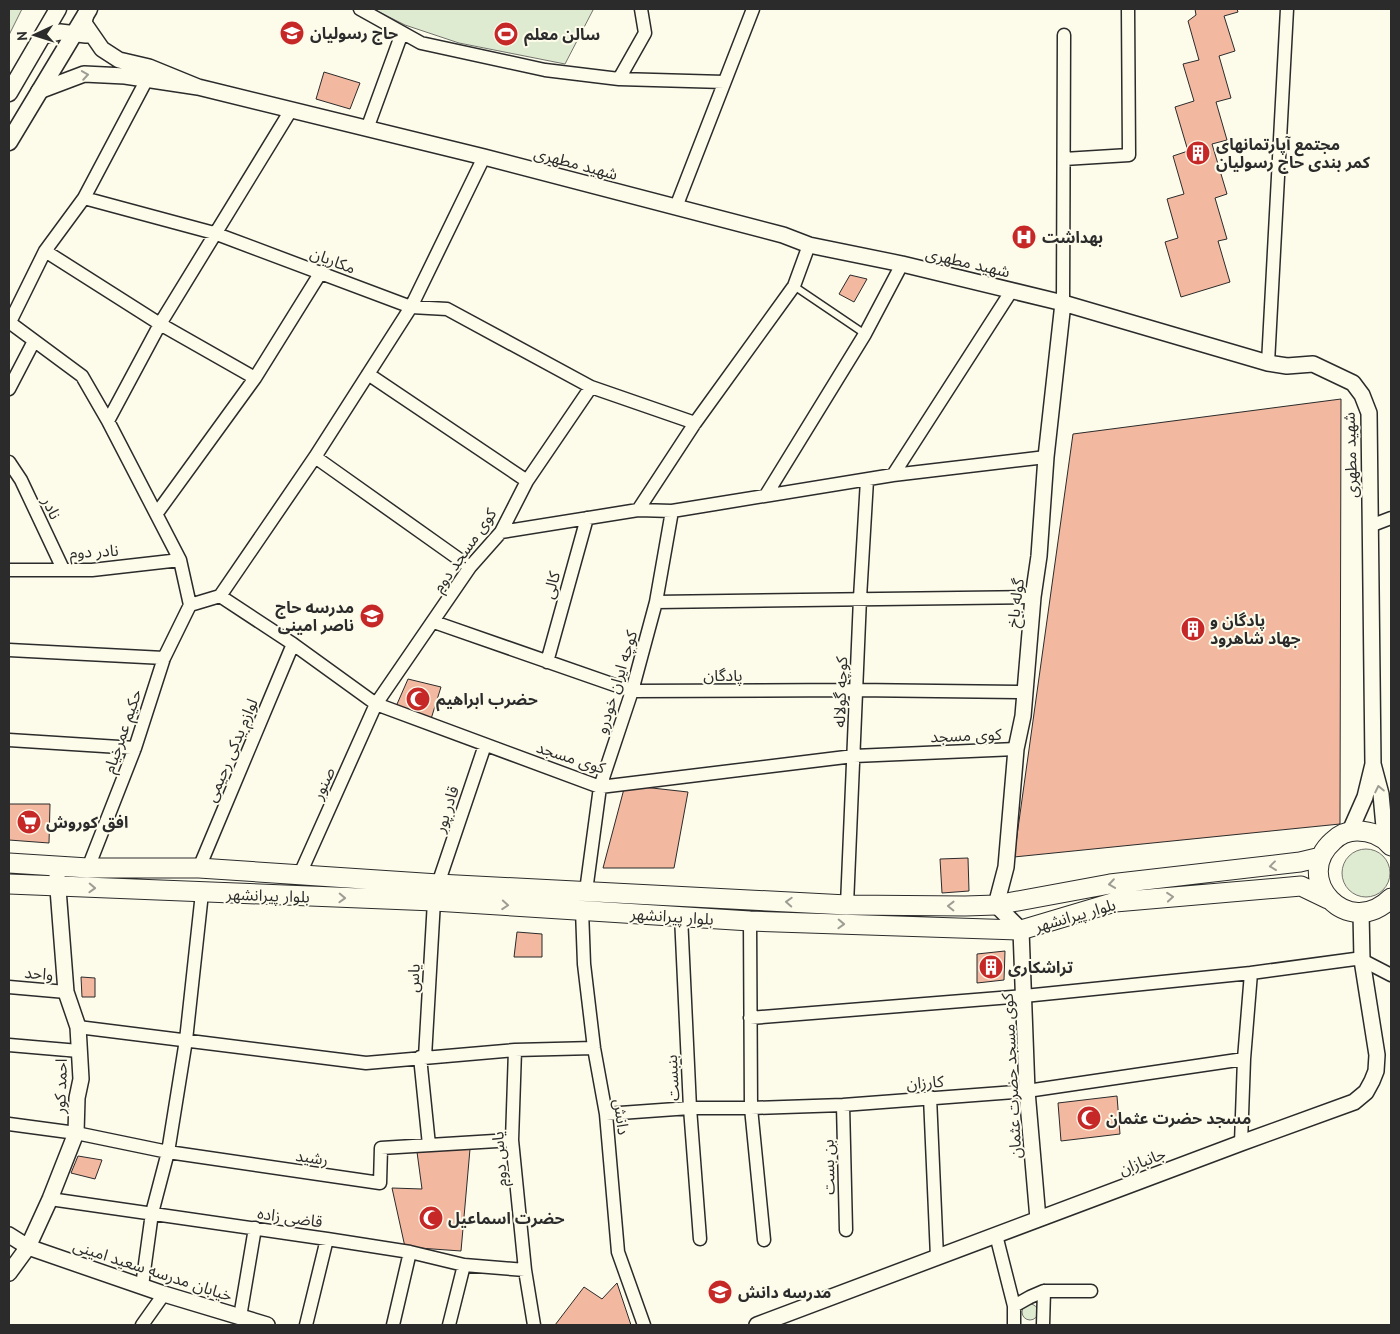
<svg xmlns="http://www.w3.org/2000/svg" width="1400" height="1334" viewBox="0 0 1400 1334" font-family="'PT Sans','Noto Sans Arabic',sans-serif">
<defs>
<pattern id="park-tufts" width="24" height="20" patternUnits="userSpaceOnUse" patternTransform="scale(1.25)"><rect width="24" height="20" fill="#deebd1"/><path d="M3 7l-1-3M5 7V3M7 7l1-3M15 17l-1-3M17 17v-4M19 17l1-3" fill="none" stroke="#bfcab4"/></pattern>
</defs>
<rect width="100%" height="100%" fill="#fdfbea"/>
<path fill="#deebd1" stroke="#74746e" d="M373,9H591L593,10L565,64L459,43L405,25Z
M1342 873a24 24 0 1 1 48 0a24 24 0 1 1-48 0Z
M1022 1312a8 8 0 1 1 16 0a8 8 0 1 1-16 0Z"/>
<path fill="url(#park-tufts)" stroke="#74746e" d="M9,9H22L9,35Z"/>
<path fill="#f2b8a0" stroke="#2b2b2b" d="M1195,9H1237L1238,12L1224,16L1235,51L1219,56L1231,98L1216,102L1227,140L1212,144L1227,194L1215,198L1227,239L1218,241L1230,282L1181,297L1165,242L1178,238L1167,199L1184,194L1173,156L1188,151L1175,107L1194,101L1183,64L1199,60L1188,21L1196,15Z
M324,72L360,83L350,109L316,99Z
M850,275L867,279L854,302L839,294Z
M1341,399L1340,824L1014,857L1073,434Z
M408,679L441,687L431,719L394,711Z
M625,785L688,792L674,868H603Z
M9,804H50L49,843L9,840Z
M968,858L969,891L942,893L940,859Z
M517,932L542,934V957H514Z
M1005,951L1004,980L977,983V954Z
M81,977L95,978V997H82Z
M1117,1096L1120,1134L1061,1141L1058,1103Z
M470,1149L461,1251L405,1247L392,1188L422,1189L417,1152Z
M78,1156L102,1160L95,1179L71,1173Z
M617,1283L631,1325H555L584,1287L602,1299Z"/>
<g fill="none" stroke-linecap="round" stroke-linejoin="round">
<defs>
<path id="service" d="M794,286L865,334"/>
<path id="minor" d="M360,9L421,43L545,70L619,79L724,82
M619,79L645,33L641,9
M367,129L402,33
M1064,159L1129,155L1128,9
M84,198L147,79
M676,207L753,9
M45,251L160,324L255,378
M1063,303L1064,35
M9,322L82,376L108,421L180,560L190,605
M10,322L45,251L84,198L214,233L411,307L447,309L591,387L695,423
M1268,363L1287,9
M368,374L527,481
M9,389L34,341
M108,421L160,324L291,110
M315,457L470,567
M9,462L21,480L63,569
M893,475L1012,290
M766,495L865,334L902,264
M638,510L695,423L794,286L809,245
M157,513L255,378L321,272
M1370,526L1391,518
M501,532L638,510L672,511L893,475L1046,457
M9,570H92L180,560
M220,596L315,457L411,307L484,157
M656,602L1033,597
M190,605L220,596L293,644L376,704L600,787L854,756L1016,749
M434,622L632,691L856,690L1024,692
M9,650L164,658
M547,662L587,518
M9,740L135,748
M88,868L135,748L164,658L190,605
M199,868L293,644
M300,874L376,704L470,567L501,532L527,481L591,387
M586,891L600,787L632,691L656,602L672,511
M847,905L860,598L867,480
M582,910L584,964L594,1048L606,1114L618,1252L644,1325
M681,916L690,1108L700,1239
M750,921L751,1108L764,1240
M9,987L66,992
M750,1018L1024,996L1251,973
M78,1027L366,1063L515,1050L594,1048
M9,1045L79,1051
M515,1050L512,1140L525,1270L534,1325
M420,1057L429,1145
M425,1057L434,901L438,884L485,745
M930,1097L937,1257
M843,1105L846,1230
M606,1114L690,1108H751L843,1105L1027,1091L1244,1059
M9,1124L76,1133L168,1152L380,1183L381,1148L512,1140
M1241,1143L1244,1059L1251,973L1355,959L1362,960L1391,975
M50,1199L327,1239L410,1252L464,1265L525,1270
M996,1235L1014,1306V1325
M142,1286L152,1213L168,1152L186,1040L202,893
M1044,1291H1091
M1014,1306L1030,1297L1044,1291L1043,1325
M240,1317L255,1228
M142,1325L164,1294
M306,1325L327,1239
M393,1325L410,1252
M449,1325L464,1265"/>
<path id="tertiary" d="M43,36L60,32L86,35
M198,87L484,157L783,235L809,245L902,264L1063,303L1268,363L1287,366L1313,364L1353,383L1362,395L1369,413L1373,764
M39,91L84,74L125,76L198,87L149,67L119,60L102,49L84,23L86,13
M1350,831L1365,797L1373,764L1381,794L1385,838
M1038,1219L1027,1091L1021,930L996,905L1006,867L1016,749L1023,716L1033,597L1039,556L1046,457L1063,303
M9,1235L28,1247L164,1294L267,1325
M9,1273L28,1247L50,1199L76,1133L77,1098L81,1079L78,1027L66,992L57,876
M757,1325L1241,1143L1354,1102L1366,1092L1372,1081L1376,1071L1377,1055L1362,960L1361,912"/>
<path id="secondary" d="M9,93L58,9
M9,142L89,9"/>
<path id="primary" d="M1391,846C1382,835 1371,831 1357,831C1348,831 1340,834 1333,841C1291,878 1348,941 1391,898
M9,863L88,868H199L438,884L847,905L965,906L996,905L1110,884L1300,862L1321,857
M9,884L434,901L750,921L1021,930L1115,902L1301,886L1328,899"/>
</defs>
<use href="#service" stroke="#2b2b2b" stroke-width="9"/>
<use href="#minor" stroke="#2b2b2b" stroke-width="15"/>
<use href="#tertiary" stroke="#2b2b2b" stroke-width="18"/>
<use href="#secondary" stroke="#2b2b2b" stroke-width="19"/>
<use href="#primary" stroke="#2b2b2b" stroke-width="21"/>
<use href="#service" stroke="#fdfbea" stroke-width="6"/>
<use href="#minor" stroke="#fdfbea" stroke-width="12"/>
<use href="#tertiary" stroke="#fdfbea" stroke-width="15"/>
<use href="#secondary" stroke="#fdfbea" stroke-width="16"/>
<use href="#primary" stroke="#fdfbea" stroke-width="19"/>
</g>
<defs><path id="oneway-chevron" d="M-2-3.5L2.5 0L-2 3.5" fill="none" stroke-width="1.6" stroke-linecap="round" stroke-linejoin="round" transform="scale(1.25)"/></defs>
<g stroke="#9e9d94">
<use href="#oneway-chevron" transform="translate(85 75) rotate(-9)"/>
<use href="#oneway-chevron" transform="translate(1379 789) rotate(-102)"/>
<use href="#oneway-chevron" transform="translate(1273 866) rotate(173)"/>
<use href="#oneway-chevron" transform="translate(1112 884) rotate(172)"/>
<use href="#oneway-chevron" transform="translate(92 888) rotate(2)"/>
<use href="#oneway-chevron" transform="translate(1170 897) rotate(-5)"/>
<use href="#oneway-chevron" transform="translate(342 898) rotate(2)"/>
<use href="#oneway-chevron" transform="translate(789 902) rotate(-177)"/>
<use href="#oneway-chevron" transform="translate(505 905) rotate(4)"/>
<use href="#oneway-chevron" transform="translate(951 906) rotate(-179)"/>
<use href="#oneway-chevron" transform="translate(841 924) rotate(2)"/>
</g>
<defs>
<symbol id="school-disc" viewBox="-11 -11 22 22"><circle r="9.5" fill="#c62828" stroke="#fdfbea"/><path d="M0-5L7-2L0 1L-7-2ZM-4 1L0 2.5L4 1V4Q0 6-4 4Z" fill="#fff"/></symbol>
<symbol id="stadium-disc" viewBox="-11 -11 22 22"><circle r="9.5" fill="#c62828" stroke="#fdfbea"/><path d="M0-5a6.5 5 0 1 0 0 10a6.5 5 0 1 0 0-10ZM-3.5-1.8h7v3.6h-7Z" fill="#fff"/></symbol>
<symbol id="building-disc" viewBox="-11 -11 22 22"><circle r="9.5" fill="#c62828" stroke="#fdfbea"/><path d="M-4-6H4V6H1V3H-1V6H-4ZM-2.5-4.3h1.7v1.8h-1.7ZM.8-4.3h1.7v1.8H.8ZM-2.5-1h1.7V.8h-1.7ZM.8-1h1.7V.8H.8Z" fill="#fff"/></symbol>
<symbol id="hospital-disc" viewBox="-11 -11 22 22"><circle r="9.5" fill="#c62828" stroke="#fdfbea"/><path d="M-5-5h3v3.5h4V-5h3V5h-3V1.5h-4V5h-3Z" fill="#fff"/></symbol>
<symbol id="mosque-disc" viewBox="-11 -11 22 22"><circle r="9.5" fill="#c62828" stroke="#fdfbea"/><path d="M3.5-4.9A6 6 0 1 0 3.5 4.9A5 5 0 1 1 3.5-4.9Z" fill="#fff"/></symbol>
<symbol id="supermarket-disc" viewBox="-11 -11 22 22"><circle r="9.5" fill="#c62828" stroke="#fdfbea"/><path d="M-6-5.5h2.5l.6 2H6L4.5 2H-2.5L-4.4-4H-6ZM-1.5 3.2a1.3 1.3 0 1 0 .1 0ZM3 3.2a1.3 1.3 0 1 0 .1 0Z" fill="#fff"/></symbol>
</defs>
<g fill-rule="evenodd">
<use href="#school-disc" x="278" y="19" width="28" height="28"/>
<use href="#stadium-disc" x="492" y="20" width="28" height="28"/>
<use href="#building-disc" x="1184" y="139" width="28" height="28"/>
<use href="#hospital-disc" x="1010" y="223" width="28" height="28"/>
<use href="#school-disc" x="358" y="602" width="28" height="28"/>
<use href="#building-disc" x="1179" y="615" width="28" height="28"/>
<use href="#mosque-disc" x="404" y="685" width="28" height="28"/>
<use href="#supermarket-disc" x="15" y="808" width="28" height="28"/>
<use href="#building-disc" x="977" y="953" width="28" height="28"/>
<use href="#mosque-disc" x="1075" y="1104" width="28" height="28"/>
<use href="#mosque-disc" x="417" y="1204" width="28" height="28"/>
<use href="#school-disc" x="706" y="1278" width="28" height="28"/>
</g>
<g text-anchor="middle" stroke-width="4" stroke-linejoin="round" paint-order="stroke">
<g font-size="16" font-weight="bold" fill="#2b2b2b" stroke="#fdfbea" text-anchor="start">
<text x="310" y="39">حاج رسولیان</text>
<text x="524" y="40">سالن معلم</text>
<text x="1216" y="150">مجتمع آپارتمانهای<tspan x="1216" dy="18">کمر بندی حاج رسولیان</tspan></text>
<text x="1042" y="243">بهداشت</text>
<text x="354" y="613" text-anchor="end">مدرسه حاج<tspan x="354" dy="18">ناصر امینی</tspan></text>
<text x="1210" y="626">پادگان و<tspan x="1210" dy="18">جهاد شاهرود</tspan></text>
<text x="436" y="705">حضرب ابراهیم</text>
<text x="46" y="828">افق کوروش</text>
<text x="1008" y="973">تراشکاری</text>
<text x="1106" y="1124">مسجد حضرت عثمان</text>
<text x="448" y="1224">حضرت اسماعیل</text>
<text x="738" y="1298">مدرسه دانش</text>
</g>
<g font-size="16" fill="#2b2b2b" stroke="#fdfbea">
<text transform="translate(576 163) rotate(15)" y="6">شهید مطهری</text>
<text transform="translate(333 260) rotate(21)" y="6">مکاریان</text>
<text transform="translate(968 262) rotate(13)" y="6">شهید مطهری</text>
<text transform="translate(1350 455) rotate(-92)" y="6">شهید مطهری</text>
<text transform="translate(52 508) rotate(65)" y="6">نادر</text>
<text transform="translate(464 550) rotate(-55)" y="6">کوی مسجد دوم</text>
<text transform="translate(94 551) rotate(-3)" y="6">نادر دوم</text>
<text transform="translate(551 585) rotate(-75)" y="6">کالی</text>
<text transform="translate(1015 603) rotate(-83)" y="6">گوله باخ</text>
<text x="723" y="681">پادگان</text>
<text transform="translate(616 682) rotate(-73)" y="6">کوچه ایران خودرو</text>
<text transform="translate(840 692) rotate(-88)" y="6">کوچه گولاله</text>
<text transform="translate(122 731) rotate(-71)" y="6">حکیم عمرخیام</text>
<text transform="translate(966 735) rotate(-2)" y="6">کوی مسجد</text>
<text transform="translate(231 750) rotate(-67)" y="6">لوازم یدکی رحیمی</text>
<text transform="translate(571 757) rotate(18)" y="6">کوی مسجد</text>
<text transform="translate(323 783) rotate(-66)" y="6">صنور</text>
<text transform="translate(446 809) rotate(-72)" y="6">قادر پور</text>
<text transform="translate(268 895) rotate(2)" y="6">بلوار پیرانشهر</text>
<text transform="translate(1075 915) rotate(-16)" y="6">بلوار پیرانشهر</text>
<text transform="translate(672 916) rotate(4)" y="6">بلوار پیرانشهر</text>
<text transform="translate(39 973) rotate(5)" y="6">واحد</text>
<text transform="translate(413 978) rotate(-87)" y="6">یاس</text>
<text transform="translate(1011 1076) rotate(-93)" y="6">کوی مسجد حضرت عثمان</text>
<text transform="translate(672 1078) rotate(-93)" y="6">بنبست</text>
<text transform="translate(925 1082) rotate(-4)" y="6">کارزان</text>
<text transform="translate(60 1086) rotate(-88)" y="6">احمد کور</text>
<text transform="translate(622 1117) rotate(83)" y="6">دانش</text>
<text transform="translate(312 1157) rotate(8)" y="6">رشید</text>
<text transform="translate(499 1159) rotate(-94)" y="6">یاس دوم</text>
<text transform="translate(1142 1161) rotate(-21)" y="6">جانبازان</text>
<text transform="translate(828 1167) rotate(-91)" y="6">بن بست</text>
<text transform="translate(290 1217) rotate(8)" y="6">قاضی زاده</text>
<text transform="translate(153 1270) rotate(18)" y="6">خیابان مدرسه سعید امینی</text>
</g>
</g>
<rect width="1400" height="1334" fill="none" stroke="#2b2b2b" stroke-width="20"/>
<g transform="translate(35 35) rotate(266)" stroke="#fdfbea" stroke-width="4" paint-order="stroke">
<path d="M0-4L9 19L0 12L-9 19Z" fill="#2b2b2b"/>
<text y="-8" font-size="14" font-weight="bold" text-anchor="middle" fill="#2b2b2b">N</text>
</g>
</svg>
